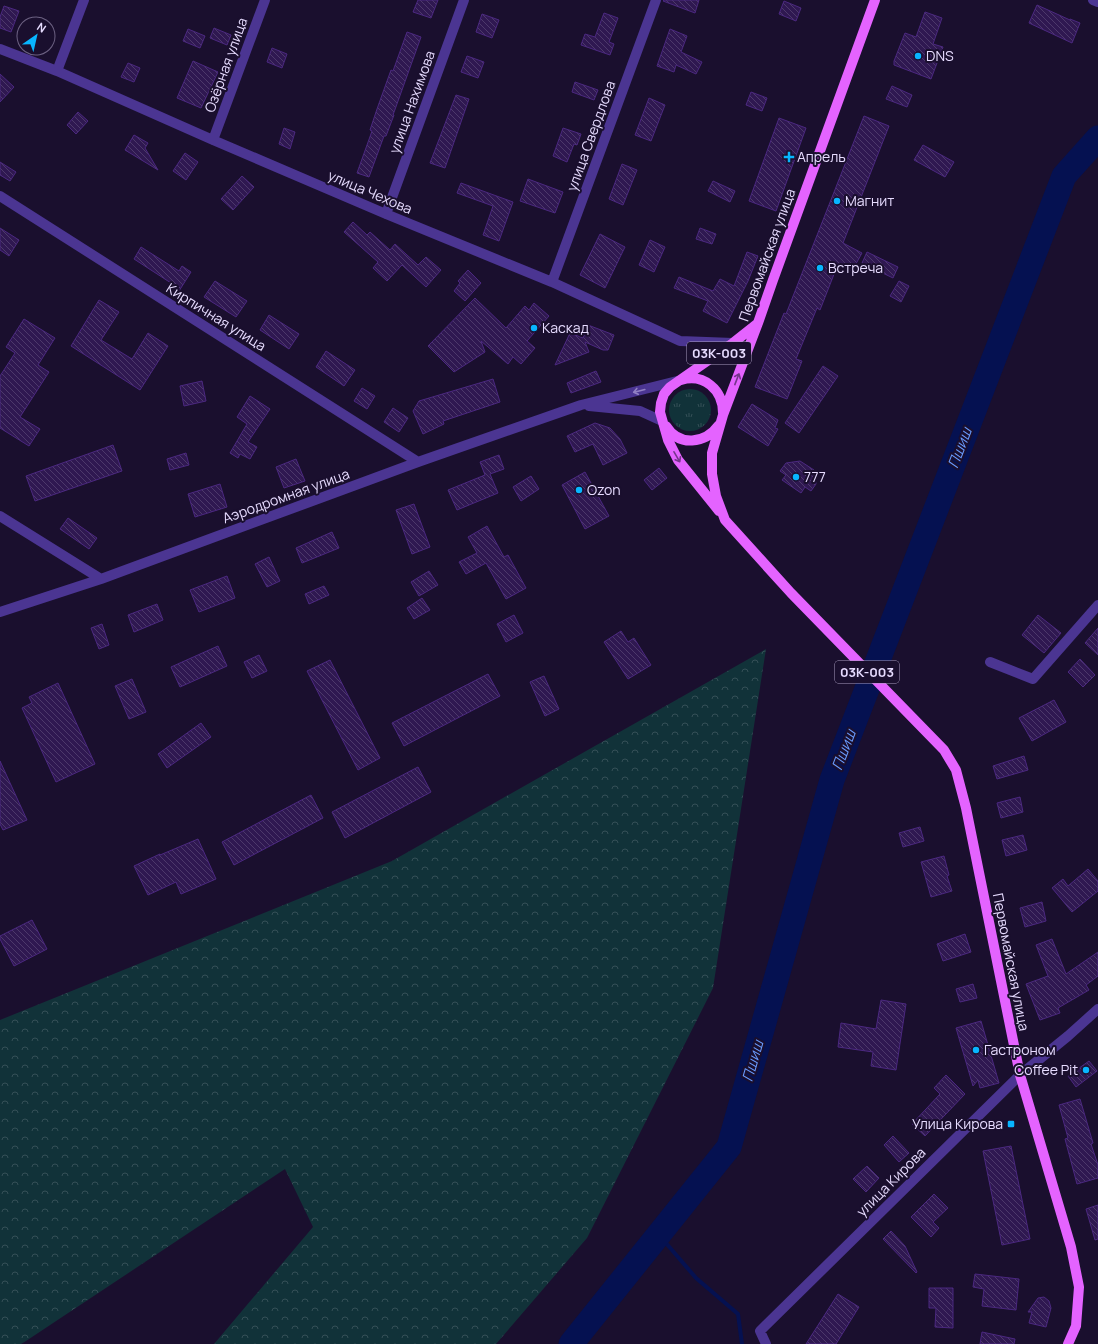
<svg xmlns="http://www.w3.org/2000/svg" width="1098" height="1344" viewBox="0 0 1098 1344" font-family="Manrope,sans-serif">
<defs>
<pattern id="grass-tufts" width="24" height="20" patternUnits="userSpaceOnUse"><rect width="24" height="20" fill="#113239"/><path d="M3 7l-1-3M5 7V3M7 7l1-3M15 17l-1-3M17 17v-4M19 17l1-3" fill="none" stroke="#344f57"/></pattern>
<pattern id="forest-crowns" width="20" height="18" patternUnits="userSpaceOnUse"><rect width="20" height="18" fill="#113239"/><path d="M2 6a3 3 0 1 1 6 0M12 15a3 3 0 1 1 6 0" fill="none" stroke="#344f57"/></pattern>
<pattern id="building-back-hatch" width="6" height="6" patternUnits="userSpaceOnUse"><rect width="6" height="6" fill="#2f1851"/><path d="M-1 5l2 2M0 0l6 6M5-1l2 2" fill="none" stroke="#4d396b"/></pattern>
</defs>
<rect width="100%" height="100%" fill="#1a0f2e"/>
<path fill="url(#grass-tufts)" d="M669 410a21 21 0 1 1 42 0a21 21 0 1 1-42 0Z"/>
<path fill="url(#forest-crowns)" d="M766,649L713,988L587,1238L496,1344H214L313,1227L285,1169L26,1341L21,1344H0V1020L392,861Z"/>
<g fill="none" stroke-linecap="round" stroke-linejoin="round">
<path stroke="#051151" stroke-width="4" d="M659,1235L696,1278L738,1314L742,1344"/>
<path stroke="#051151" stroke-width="25" d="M571,1344L729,1147L832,780L1064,176L1098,138"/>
</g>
<path fill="url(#building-back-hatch)" stroke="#4b2880" d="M418,0H438L431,18L413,12Z
M664,0H699L695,13L663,1Z
M784,1L801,8L796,21L779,14Z
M1037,5L1070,20V19L1080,23L1072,43L1029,23Z
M4,6L19,11L11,32L0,28V17Z
M925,12L942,18L933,44L943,47L931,79L894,65V61L905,33L916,37Z
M604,13L618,18L609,42L614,44L610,55L581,45L585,34L595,37Z
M482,14L499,20L492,38L476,32Z
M214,28L231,35L227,45L210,38Z
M188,29L205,36L200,48L183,41Z
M670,29L687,36L681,52L702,62L696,74L676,65L674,72L657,66Z
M407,32L421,37L393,115H394L386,136H384L369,177L357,173L372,131L370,130L377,109L391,70L393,71Z
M272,48L287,54L282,68L267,62Z
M467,56L484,62L478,78L461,72Z
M193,61L218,72L201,108L177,98Z
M128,63L140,68L134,82L121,77Z
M0,74L14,87L0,102Z
M575,82L598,90L594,100L572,92Z
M892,86L912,95L907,107L886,99Z
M751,92L767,98L762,111L746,105Z
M456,95L469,99L445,168L430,163Z
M649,98L665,105L651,141L635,135Z
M78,112L88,121L76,134L67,125Z
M864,116L889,126L843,243L862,253L852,271L838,264L820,310L817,308L796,359L802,361L787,399L755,387L784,313L786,314Z
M779,118L806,128L776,211L749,201Z
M284,128L295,132L290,149L279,144Z
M563,128L581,134L577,145L574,144L567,162L553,156Z
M134,135L148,143L145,148L158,170L125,150Z
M923,145L954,162L945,177L914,160Z
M185,153L198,162L186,180L173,171Z
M0,162L16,172L10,181L0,175Z
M622,164L637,170L623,205L609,199Z
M242,176L254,187L233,210L221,199Z
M528,179L563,192L555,213L520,201Z
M713,181L735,191L730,202L708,191Z
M461,183L513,202L499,241L483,235L493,206L457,193Z
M353,222L367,235L370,232L390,250L395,244L418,265L426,257L441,270L426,287L402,265L387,281L373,268L378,262L344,232Z
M0,228L19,240L9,256L0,250Z
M700,228L716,234L712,244L696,239Z
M600,234L625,247L605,288L580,275Z
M650,240L665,247L654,272L639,265Z
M141,247L179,271L182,266L191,272L179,291L170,285L171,283L134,259Z
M747,252L758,256L748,281L727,323L703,311L708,301L674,288L679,277L713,291L720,279L734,286Z
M867,252L898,267L893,278L862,263Z
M468,270L481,283L465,301L454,291L460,283L458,281Z
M215,281L247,301L236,317L204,297Z
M899,281L909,286L901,302L890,296Z
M475,298L506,328L525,306L529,310L534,303L549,316L527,341L535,348L521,364L513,357L508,364L481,341L485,352L454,372L428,346Z
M99,300L119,312L101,340L132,359L148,333L168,346L140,390L71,346Z
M269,315L299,334L289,349L260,330Z
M24,319L55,338L38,365L49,372L20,417L40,429L29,446L0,428V376L15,353L6,347Z
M588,325L614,335L608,350H603L585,342L589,352L555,365L570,333L583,338Z
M326,351L355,370L344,386L316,367Z
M823,366L838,376L799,433L785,423Z
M596,371L601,382L571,393L567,383Z
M493,379L500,402L443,421L444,424L423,434L413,411L419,401Z
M202,381L206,401L184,406L180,386Z
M362,388L375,396L367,409L354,401Z
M250,396L270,409L248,442L257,447L250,459L240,454L238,458L230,453L247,424L237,417Z
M752,404L778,420L775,428L778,429L768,446L738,427Z
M393,408L408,418L399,432L384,422Z
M595,423L610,428L620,439L627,453L603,465L593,444L575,452L567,436Z
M113,445L122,471L35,501L26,476Z
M186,453L189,465L170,470L167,459Z
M499,455L504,469L490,474L498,493L457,510L448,490L485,475L480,462Z
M296,459L305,481L284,488L276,467Z
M800,461L814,470L816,484L811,491L805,487L801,493L782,480L786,475L780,471L786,463Z
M659,468L667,478L652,490L644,480Z
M585,472L609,516L585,529L562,485Z
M531,476L539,489L521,501L513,487Z
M220,484L227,507L195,517L188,494Z
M414,504L430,547L412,554L396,510Z
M68,518L97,538L89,549L60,529Z
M487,526L504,557L508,555L526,588L506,599L486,563L466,574L459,562L477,553L468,537Z
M332,532L339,548L302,563L296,548Z
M269,557L280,581L267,587L255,564Z
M429,571L438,585L419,596L411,582Z
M227,576L235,598L199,612L190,590Z
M324,586L329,595L309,604L305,594Z
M422,598L430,610L414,619L407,608Z
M157,604L163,620L134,632L128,615Z
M514,615L523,633L506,642L497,624Z
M1038,615L1061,633L1044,653L1022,635Z
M102,624L109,645L99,649L91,628Z
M1098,628V655L1085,643Z
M621,631L628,642L634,638L651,665L628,679L604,642Z
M218,646L227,666L180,687L171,667Z
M259,655L267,671L252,678L244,662Z
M1080,659L1095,675L1083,687L1068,672Z
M330,660L380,758L358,770L307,671Z
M488,674L500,696L404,746L392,723Z
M544,676L559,709L545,716L530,682Z
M132,679L146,712L129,719L115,686Z
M58,683L95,764L56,782L22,708L32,703L29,697Z
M1054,700L1066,722L1032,741L1019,718Z
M201,723L211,737L167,768L158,754Z
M1024,756L1028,770L997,779L993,766Z
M0,761L27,820L3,830L0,824Z
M418,767L431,792L345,838L332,812Z
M311,795L323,818L234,865L222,842Z
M1020,797L1023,812L1001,818L997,803Z
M920,827L924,841L903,847L899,833Z
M1023,835L1027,850L1006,856L1002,840Z
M198,839L216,879L181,894L176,882L148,895L134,866L160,854V855Z
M944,856L949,875L947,876L952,891L931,897L921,862Z
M1088,869L1098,881V891L1072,912L1052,888L1063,879L1068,886Z
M1042,902L1046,921L1025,927L1020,908Z
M32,920L47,949L14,966L0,939V936Z
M965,934L971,952L943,961L937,944Z
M1052,939L1066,974L1098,952V976L1086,985L1089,990L1058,1008L1060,1013L1040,1020L1026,984L1048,976L1036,945Z
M973,984L977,998L960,1002L956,989Z
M881,1000L906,1004L896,1070L871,1066L873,1052L838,1047L841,1023L876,1029Z
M981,1021L999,1083L980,1088L978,1080L973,1086L956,1028Z
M1089,1061L1097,1071L1076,1087L1068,1076Z
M946,1075L965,1094L925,1136L912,1124L940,1094L934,1088Z
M1080,1099L1093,1143L1091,1144L1098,1165V1178L1077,1184L1065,1139L1068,1138L1059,1105Z
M893,1136L909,1153L899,1162L884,1145Z
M1011,1146L1030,1239L1002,1245L983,1151Z
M867,1166L879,1178L866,1192L853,1179Z
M934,1194L948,1208L933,1222L939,1228L931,1237L911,1217Z
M1098,1205V1239L1095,1240L1086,1209Z
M891,1231L905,1246L917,1272L916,1273L883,1239Z
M975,1274L1019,1279L1016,1310L982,1306L984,1289L973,1287Z
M929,1288H953V1328L935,1327L936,1308H929Z
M838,1294L859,1307L836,1344H806Z
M1044,1297L1049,1301L1051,1308L1046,1327L1029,1323L1032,1312H1028L1038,1298Z
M982,1332L1015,1339L1014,1344H980Z"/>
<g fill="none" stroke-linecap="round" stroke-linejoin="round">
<path stroke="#4b3592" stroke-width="10" d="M1093,0L1098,2
M0,49L57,71L213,140L386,214L552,282L680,341L733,343
M57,71L84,0
M213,140L265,0
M0,196L418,462
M386,214L464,0
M552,282L656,0
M589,406L640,411L662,421
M0,516L101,579
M0,612L101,579L418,462L581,405L677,381
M990,662L1033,679L1098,605
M766,1344L760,1331L1020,1075L1068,1036L1098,1009"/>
<path stroke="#e463ff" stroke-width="10" d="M875,0L773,280L758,323L723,415L712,453V474L716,496L725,520L791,593L944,750L956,770L966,808L1020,1075L1071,1247L1079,1287L1076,1326L1068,1344
M681,380C704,373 723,390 723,413
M666,426C679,447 705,444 719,425
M719,511L678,460L668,440L660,412L661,403L664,394L670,387L733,343L757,324"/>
</g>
<defs><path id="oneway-shaft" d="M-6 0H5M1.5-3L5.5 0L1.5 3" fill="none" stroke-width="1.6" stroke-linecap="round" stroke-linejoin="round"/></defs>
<g stroke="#75358c">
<use href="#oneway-shaft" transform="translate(737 379) rotate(-69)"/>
<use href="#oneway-shaft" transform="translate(677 457) rotate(60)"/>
</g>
<use stroke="#9180c3" href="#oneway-shaft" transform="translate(639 391) rotate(166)"/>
<g fill="#08b5ff" stroke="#1a0f2e" stroke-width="1.5">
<circle cx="918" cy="56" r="4"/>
<path d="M787 151h4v4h4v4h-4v4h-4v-4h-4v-4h4z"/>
<circle cx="837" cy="201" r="4"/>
<circle cx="820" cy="268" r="4"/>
<circle cx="534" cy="328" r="4"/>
<circle cx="796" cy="477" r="4"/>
<circle cx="579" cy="490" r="4"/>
<circle cx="976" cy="1050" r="4"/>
<circle cx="1086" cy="1070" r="4"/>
<rect x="1007" y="1120" width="8" height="8" rx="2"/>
</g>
<g text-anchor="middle" stroke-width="4" stroke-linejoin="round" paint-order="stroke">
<g fill="#1a0f2e" stroke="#aa9ec0" stroke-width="1">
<rect x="687" y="342" width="64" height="22" rx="3"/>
<rect x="835" y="661" width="64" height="22" rx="3"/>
</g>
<g font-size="13" font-weight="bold" fill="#e7dcff">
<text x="719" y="358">03К-003</text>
<text x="867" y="677">03К-003</text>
</g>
<g font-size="14" fill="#e7dcff" stroke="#1a0f2e" text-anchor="start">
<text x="926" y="61">DNS</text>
<text x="797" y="162">Апрель</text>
<text x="845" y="206">Магнит</text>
<text x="828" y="273">Встреча</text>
<text x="542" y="333">Каскад</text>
<text x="804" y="482">777</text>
<text x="587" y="495">Ozon</text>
<text x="984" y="1055">Гастроном</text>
<text x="1078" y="1075" text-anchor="end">Coffee Pit</text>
<text x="1003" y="1129" text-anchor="end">Улица Кирова</text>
</g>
<g font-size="14" fill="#e7dcff" stroke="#1a0f2e">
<text transform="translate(226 65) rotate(-70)" y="5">Озёрная улица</text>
<text transform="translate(412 102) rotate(-70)" y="5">улица Нахимова</text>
<text transform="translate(591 136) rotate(-70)" y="5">улица Свердлова</text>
<text transform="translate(370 192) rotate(23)" y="5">улица Чехова</text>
<text transform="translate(767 255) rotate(-70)" y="5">Первомайская улица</text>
<text transform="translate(216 317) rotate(32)" y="5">Кирпичная улица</text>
<text transform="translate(286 496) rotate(-20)" y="5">Аэродромная улица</text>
<text transform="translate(1011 962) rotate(79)" y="5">Первомайская улица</text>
<text transform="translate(891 1182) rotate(-45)" y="5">улица Кирова</text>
</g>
<g font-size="15" font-style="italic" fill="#6a9cff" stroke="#1a0f2e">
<text transform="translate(960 448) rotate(-69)" y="5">Пшиш</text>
<text transform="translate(844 750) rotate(-69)" y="5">Пшиш</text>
<text transform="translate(753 1061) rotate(-74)" y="5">Пшиш</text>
</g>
</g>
<g transform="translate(36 36) rotate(34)"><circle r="19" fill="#1a0f2e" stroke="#6c6182"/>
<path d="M0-3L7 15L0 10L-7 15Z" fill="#08b5ff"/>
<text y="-6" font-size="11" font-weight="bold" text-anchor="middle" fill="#e7dcff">N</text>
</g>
</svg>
